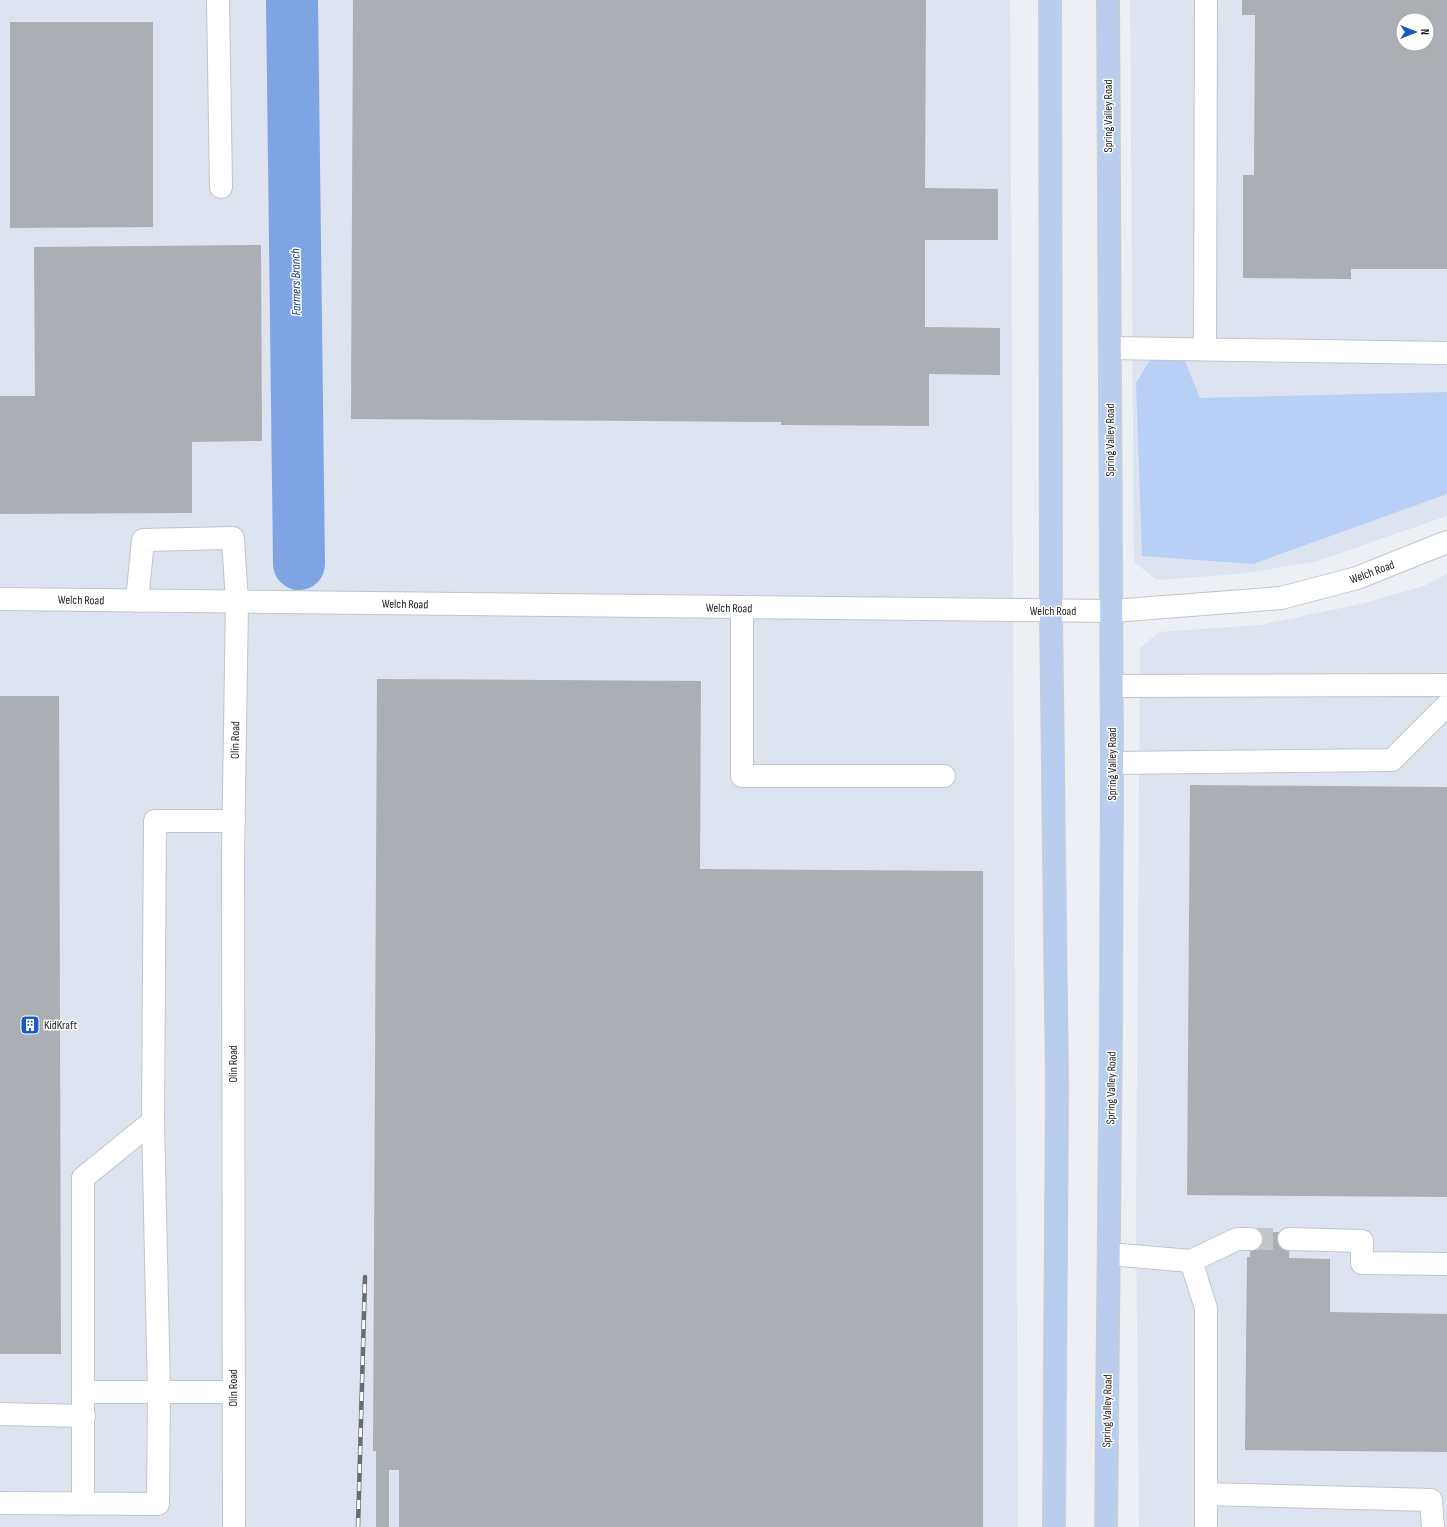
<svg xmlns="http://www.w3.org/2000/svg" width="1447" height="1527" viewBox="0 0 1447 1527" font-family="'Sofia Sans Condensed',sans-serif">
<rect width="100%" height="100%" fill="#eceff3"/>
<path fill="#dde3ef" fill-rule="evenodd" d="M0,0H1010L1018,1527H0Z
M1130,0H1447V516L1314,562L1238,574L1157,580L1134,562ZM1403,20H1427V44H1403Z
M1447,574V1527H1139L1136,1220L1140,648L1159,632L1261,625L1365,603L1424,586Z"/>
<path fill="#b9d0f6" d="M1180,349L1200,398L1447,392V494L1253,564L1142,556L1136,383L1153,355Z"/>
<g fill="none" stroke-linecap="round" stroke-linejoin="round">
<path stroke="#7fa4e4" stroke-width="52" d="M292,0L299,564"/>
</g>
<path fill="#abaeb2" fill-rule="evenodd" d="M353,0H926L925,188L998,189V240H925V327L1000,328V375L929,374V426L781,425V422L351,419Z
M1242,0H1447V269H1351V279L1243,278V175H1254L1255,15H1242ZM1403,20H1427V44H1403Z
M10,22H153V227L10,228Z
M261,245L262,441L192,442V513L0,514V396H35L34,247Z
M377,679L701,681L700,869L983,871V1527H399V1470H389V1527H376V1451H373Z
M0,696H59L61,1354H0Z
M1190,785L1447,787V1197L1187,1195Z
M1251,1232H1290L1289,1258L1330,1259V1312L1447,1314V1452L1245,1450L1247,1257H1250Z"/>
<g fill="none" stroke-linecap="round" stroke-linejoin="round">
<path stroke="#c2c5c9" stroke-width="22" stroke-dasharray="22 11" stroke-linecap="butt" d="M1251,1239H1289"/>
<defs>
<path id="minor" d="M218,0L221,187
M1110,348L1447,353
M1205,349L1206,0
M0,599L1112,611L1281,598L1357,578L1447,542
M137,601L143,540L233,538L237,602L233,856L234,1527
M742,608V776H944
M1112,686L1447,685
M1112,763L1392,760L1447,705
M1289,1239L1362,1241V1263L1447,1264
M1109,1254L1191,1261L1206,1308V1527
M1191,1261L1237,1239H1251
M84,1392H233
M0,1414L84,1416
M1206,1494L1431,1500L1433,1527
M0,1503L158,1504L159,1392L153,1121L155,821H234
M83,1504V1178L153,1121"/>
<path id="major" d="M1050,0L1051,611L1057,1086L1054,1527
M1106,1527L1111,1021L1112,763L1108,0"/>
</defs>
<use href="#minor" stroke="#c2c5c9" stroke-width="24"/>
<use href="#major" stroke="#cdcdce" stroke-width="24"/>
<use href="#minor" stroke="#fff" stroke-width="22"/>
<use href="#major" stroke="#b9cdef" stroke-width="22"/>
<defs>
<path id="rail" d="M358,1527L365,1277"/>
</defs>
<use href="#rail" stroke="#6a6c6f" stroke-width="4.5"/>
<use href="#rail" stroke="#fff" stroke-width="3" stroke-dasharray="9" stroke-linecap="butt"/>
</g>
<defs>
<symbol id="building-square" viewBox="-11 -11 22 22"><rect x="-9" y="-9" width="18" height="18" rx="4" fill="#1b5ac6" stroke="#fff"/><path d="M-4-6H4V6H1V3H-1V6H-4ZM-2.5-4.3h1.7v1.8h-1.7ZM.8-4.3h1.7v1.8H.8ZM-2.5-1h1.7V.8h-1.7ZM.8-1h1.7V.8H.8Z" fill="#fff"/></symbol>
</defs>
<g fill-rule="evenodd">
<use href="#building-square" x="19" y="1014" width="22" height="22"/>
</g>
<g text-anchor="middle" stroke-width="3" stroke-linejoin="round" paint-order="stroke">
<g font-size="12" fill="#1c1d1f" stroke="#fff">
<text transform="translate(1108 116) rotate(-90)" y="4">Spring Valley Road</text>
<text transform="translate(1110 440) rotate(-90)" y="4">Spring Valley Road</text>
<text transform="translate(1372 572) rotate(-20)" y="4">Welch Road</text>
<text transform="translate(81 600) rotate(1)" y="4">Welch Road</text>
<text transform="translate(405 604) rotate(1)" y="4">Welch Road</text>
<text transform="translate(729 608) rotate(1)" y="4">Welch Road</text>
<text x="1053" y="615">Welch Road</text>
<text transform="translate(235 740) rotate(-89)" y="4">Olin Road</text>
<text transform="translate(1112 764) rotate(-90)" y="4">Spring Valley Road</text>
<text transform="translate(233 1064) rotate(-90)" y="4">Olin Road</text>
<text transform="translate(1111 1088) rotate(-89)" y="4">Spring Valley Road</text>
<text transform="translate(233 1388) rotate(-90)" y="4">Olin Road</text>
<text transform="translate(1107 1411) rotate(-89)" y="4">Spring Valley Road</text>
</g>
<g font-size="12" fill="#1c1d1f" stroke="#fff" text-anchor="start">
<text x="44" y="1029">KidKraft</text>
</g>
<g font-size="13" font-style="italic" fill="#113b85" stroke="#fff">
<text transform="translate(295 282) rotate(-91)" y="5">Farmers Branch</text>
</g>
</g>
<g transform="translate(1415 32) rotate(90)"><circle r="19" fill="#ffffff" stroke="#a4a5a5"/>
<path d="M0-3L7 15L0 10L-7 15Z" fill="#1b5ac6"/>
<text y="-6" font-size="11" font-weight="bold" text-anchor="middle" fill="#1c1d1f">N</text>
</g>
</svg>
